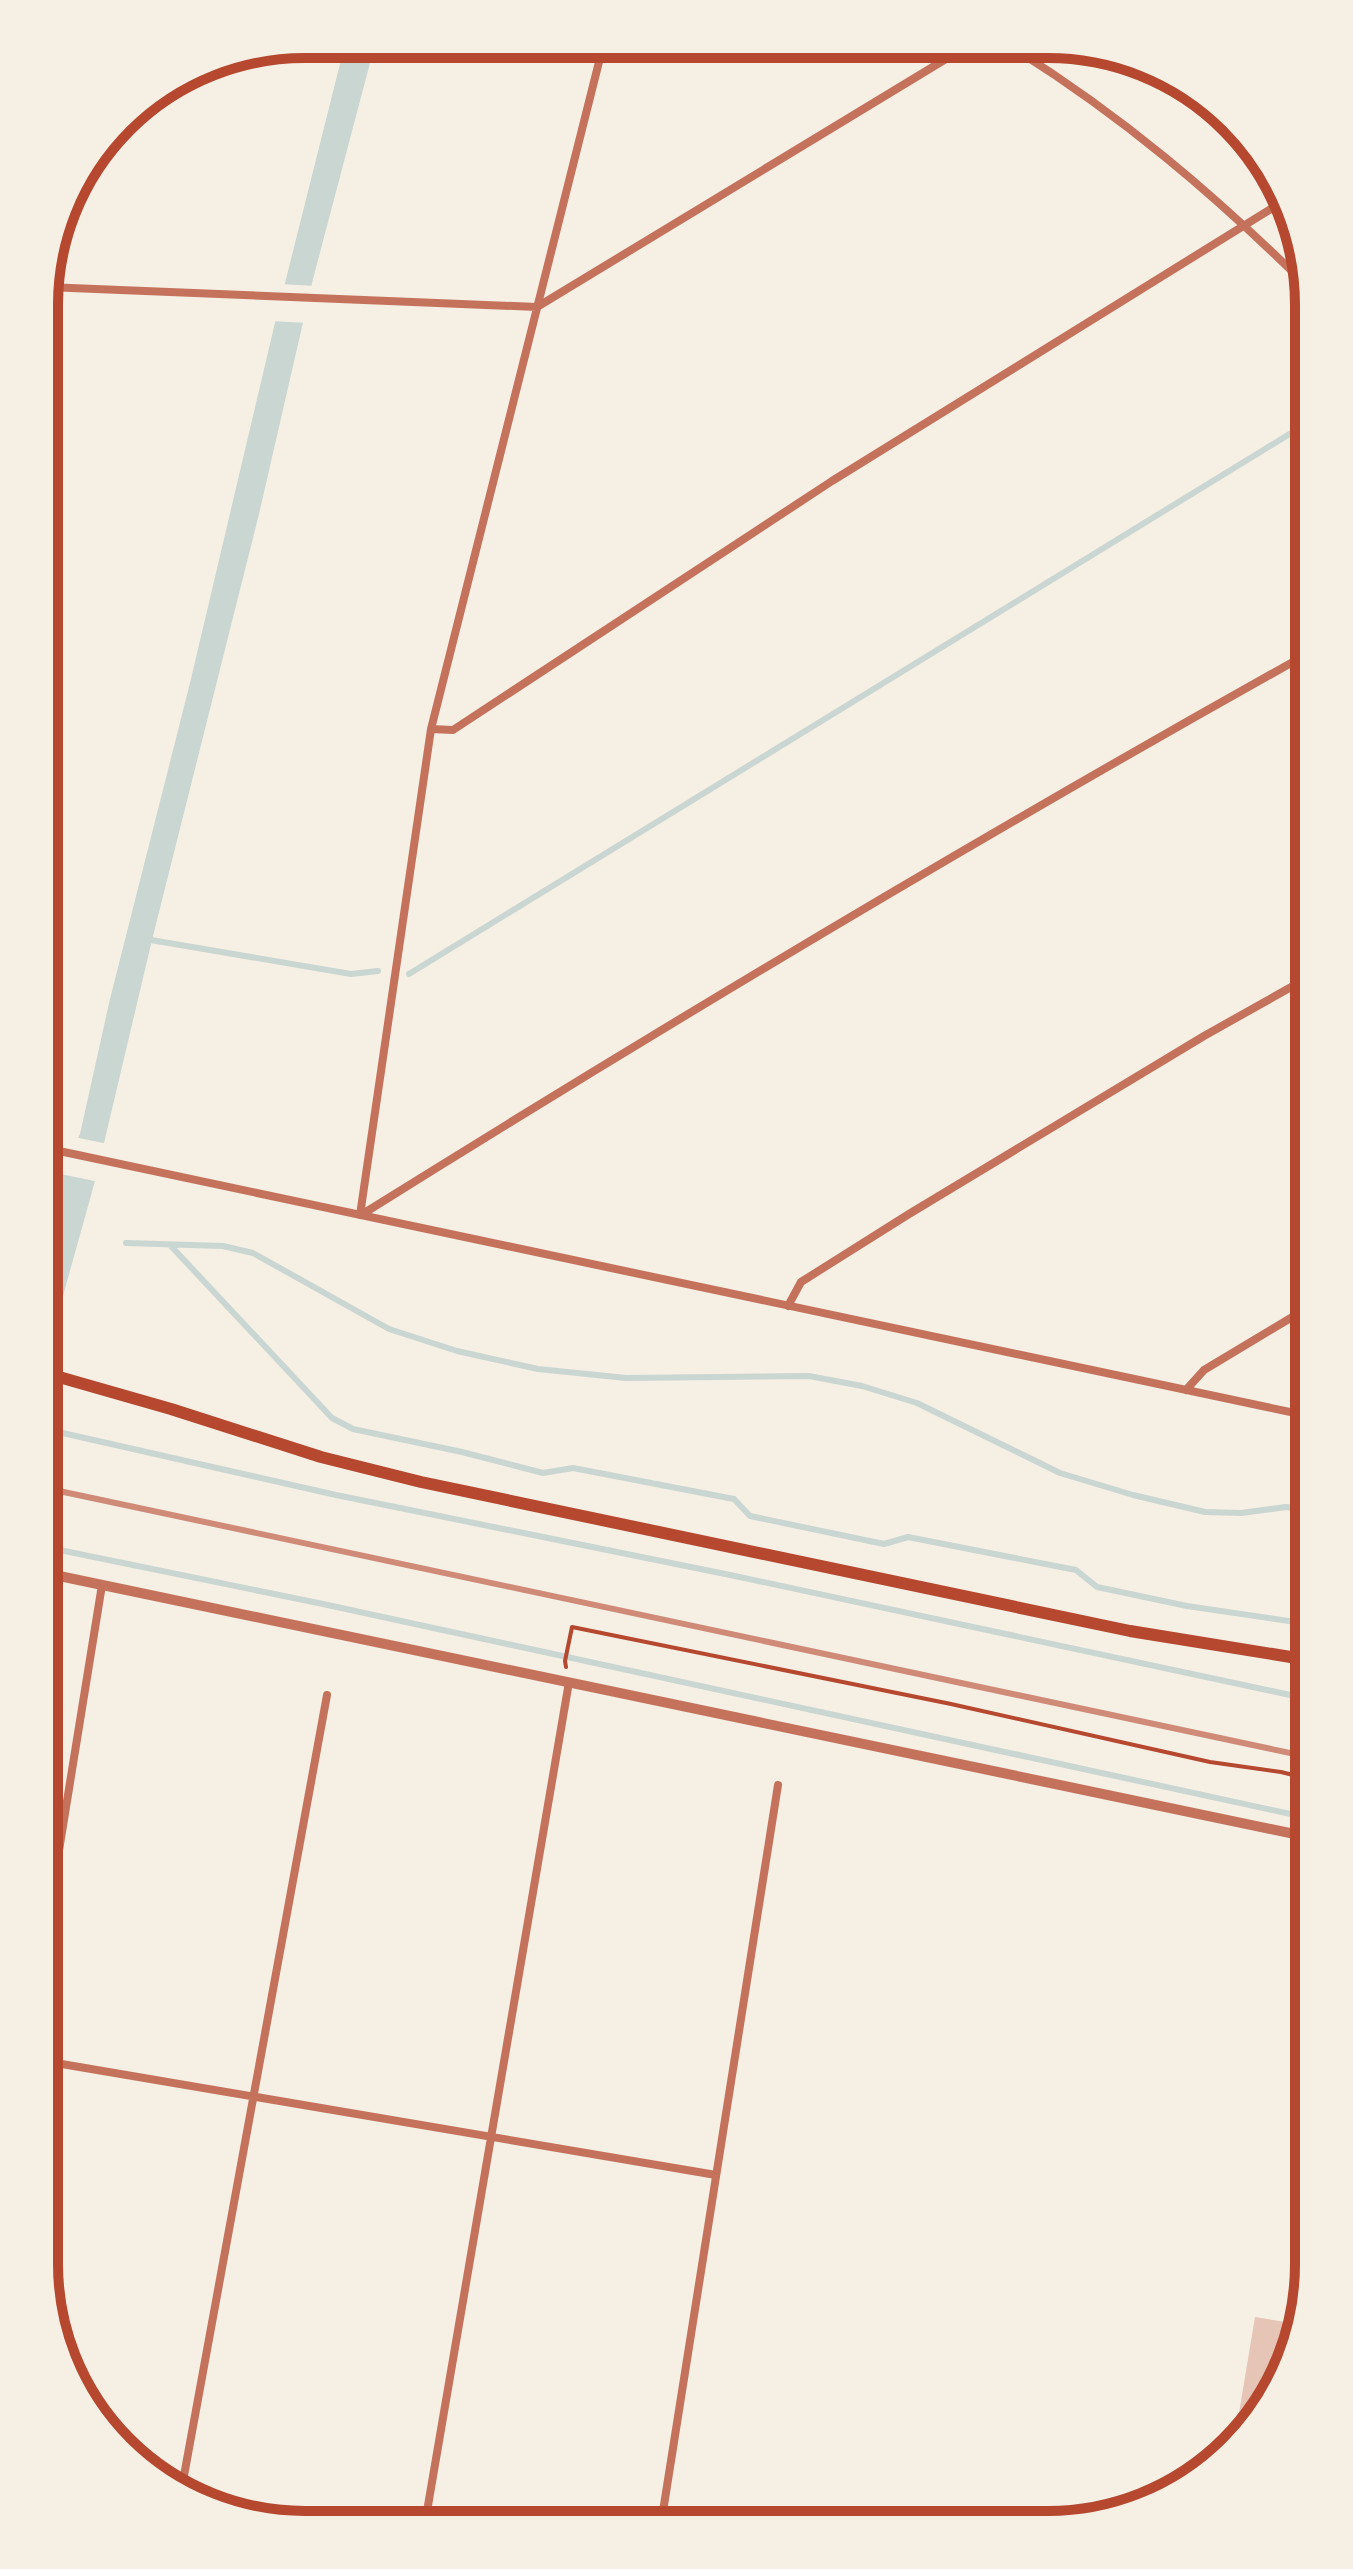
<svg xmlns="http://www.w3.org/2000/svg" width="1353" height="2569" viewBox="0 0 1353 2569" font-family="Karla,sans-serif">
<rect width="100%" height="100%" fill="#f6efe4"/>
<path fill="#c9d6d2" d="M345,44H375L313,279L259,514L152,940L95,1181L49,1346L45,1345V1196L60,1174L80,1134L110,999L190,683L274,327Z"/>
<path fill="#f6efe4" d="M280,284L316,286L308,323L271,321Z
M74,1137L108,1144L99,1182L56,1173Z"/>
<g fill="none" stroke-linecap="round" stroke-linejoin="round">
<path stroke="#c9d6d2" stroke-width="6" d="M145,939L351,974L378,971
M409,974L1309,422
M126,1243L223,1246L253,1253L389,1329L457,1351L538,1369L626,1378L809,1376L862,1386L917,1403L1060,1473L1133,1495L1205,1512L1241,1513L1286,1507L1309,1510
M170,1245L332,1418L353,1429L462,1452L543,1473L573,1468L734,1499L750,1516L884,1544L908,1537L1076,1570L1097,1587L1187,1606L1309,1624
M45,1429L336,1495L735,1576L1309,1699
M45,1547L323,1604L1309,1818"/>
</g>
<path fill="#e6c5b7" d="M1255,2317L1298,2324L1289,2363L1255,2422L1238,2419Z"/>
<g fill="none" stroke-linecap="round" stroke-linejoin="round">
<path stroke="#b5482f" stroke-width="4" d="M566,1667L565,1661L572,1627L951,1704L1210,1762L1281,1772L1309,1779"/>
<path stroke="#c5725c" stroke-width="8" d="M1013,48C1122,116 1214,194 1305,284
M46,287L537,307L964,48
M431,729L453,730L832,481L1282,202
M45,1148L1309,1416
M360,1215L431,729L603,46
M361,1215C673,1020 988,832 1309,653
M788,1306L801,1282L909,1214L1204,1036L1309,977
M1186,1390L1204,1370L1309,1307
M44,1943L102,1585
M44,2061L716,2175
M181,2492L327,1695
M425,2523L569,1682
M661,2524L778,1785"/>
<path stroke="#c5725c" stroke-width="10" d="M45,1573L1309,1837"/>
<path stroke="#b5482f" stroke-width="12" d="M45,1373L171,1409L321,1457L421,1482L1130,1631L1309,1660"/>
<path stroke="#cf8b77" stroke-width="6" d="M45,1488L1309,1757"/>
</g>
<path d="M0 0H1353V2569H0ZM305 58H1048A247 247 0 0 1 1295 305V2264A247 247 0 0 1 1048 2511H305A247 247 0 0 1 58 2264V305A247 247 0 0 1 305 58Z" fill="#f6efe4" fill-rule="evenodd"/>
<path fill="none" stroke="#b5482f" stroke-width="10" d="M305 58H1048A247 247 0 0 1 1295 305V2264A247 247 0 0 1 1048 2511H305A247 247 0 0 1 58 2264V305A247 247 0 0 1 305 58Z"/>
</svg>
